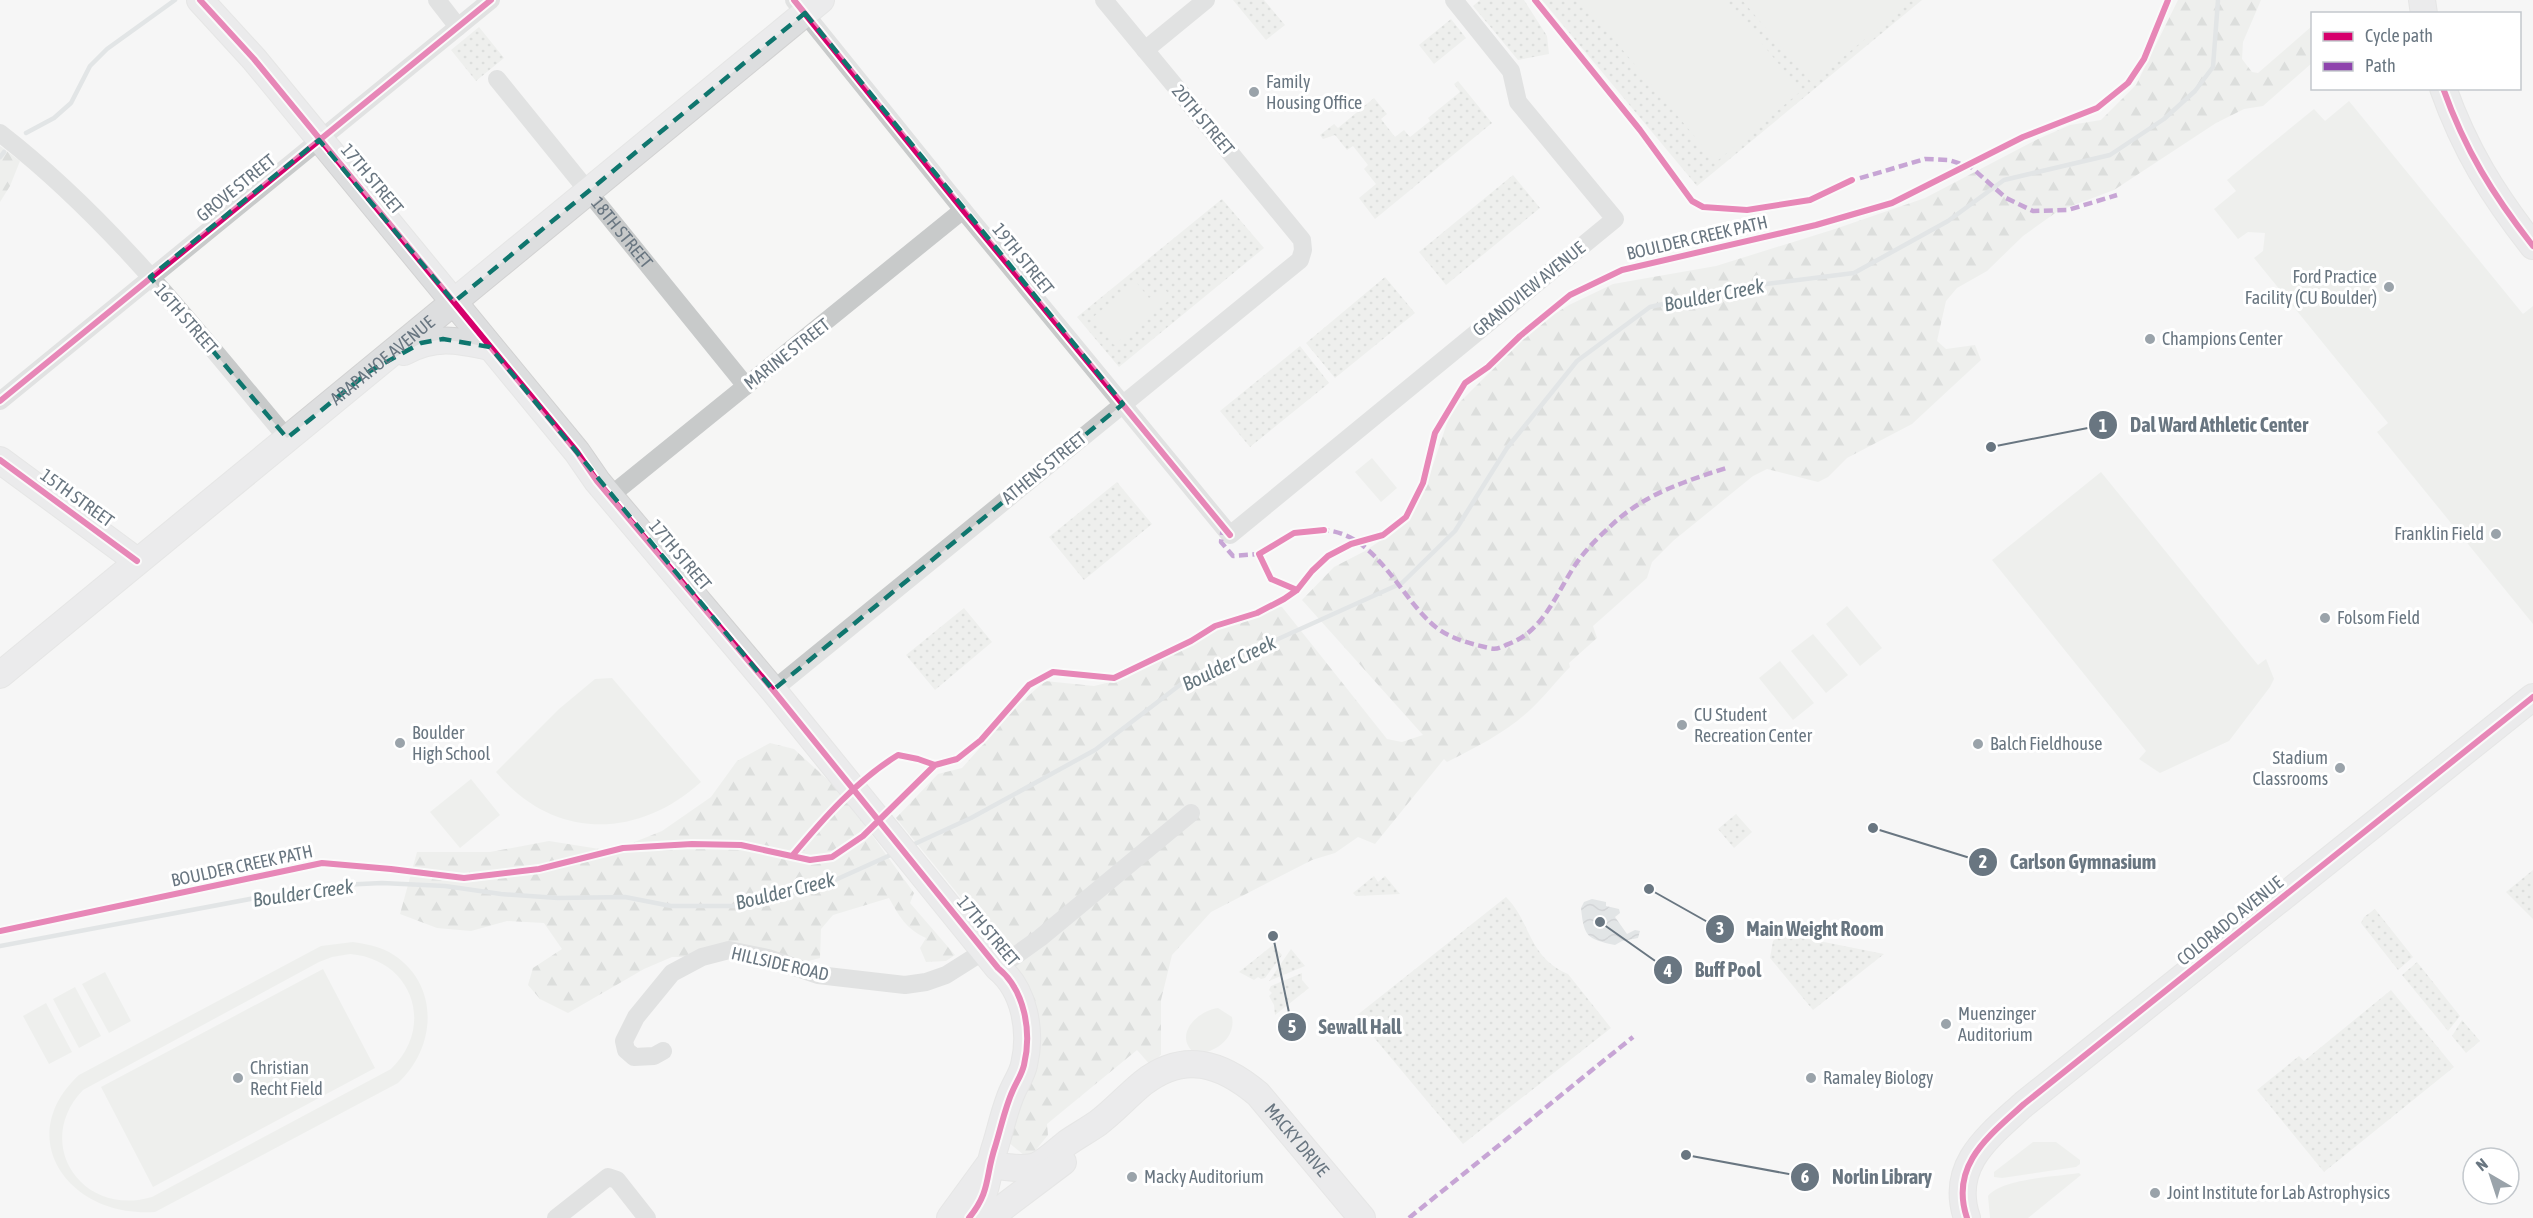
<svg xmlns="http://www.w3.org/2000/svg" width="2533" height="1218" viewBox="0 0 2533 1218" font-family="'Asap Condensed',sans-serif">
<defs>
<pattern id="grass-dots" width="8" height="8" patternUnits="userSpaceOnUse" patternTransform="scale(1.5)"><rect width="8" height="8" fill="#e4e7e3"/><path d="M2 2h.1M6 6h.1" fill="none" stroke="#bdc0bd" stroke-width="1.8" stroke-linecap="round"/></pattern>
<pattern id="forest-firs" width="22" height="20" patternUnits="userSpaceOnUse" patternTransform="scale(1.5)"><rect width="22" height="20" fill="#e4e7e3"/><path d="M5 1l3.5 6h-7zM16 11l3.5 6h-7z" fill="#bdc0bd"/></pattern>
<pattern id="water-waves" width="16" height="10" patternUnits="userSpaceOnUse" patternTransform="scale(1.5)"><rect width="16" height="10" fill="#cad0d3"/><path d="M0 5q4-4 8 0t8 0" fill="none" stroke="#a8adb1"/></pattern>
</defs>
<rect width="100%" height="100%" fill="#f6f6f5"/>
<path fill="url(#grass-dots)" d="M1233,0H1264L1285,25L1266,40Z
M1480,0H1524L1547,36L1549,54L1518,60L1473,6Z
M1542,0H1922L1697,186Z
M1451,19L1466,38L1434,64L1419,45Z
M479,27L504,58L476,81L451,50Z
M1458,81L1492,123L1375,219L1359,198L1376,184L1364,169L1368,165L1353,146L1347,150L1335,135L1323,139L1320,135L1334,124L1338,128L1374,98L1387,114L1381,119L1395,137L1404,130L1410,137L1430,121L1428,118L1460,92L1454,84Z
M1513,175L1540,208L1446,285L1419,252Z
M1222,199L1264,248L1119,367L1077,317Z
M1385,277L1415,313L1335,378L1306,343Z
M1300,346L1329,383L1250,447L1220,411Z
M1117,482L1152,524L1084,580L1049,537Z
M964,608L992,642L935,690L906,655Z
M1736,814L1752,832L1734,848L1718,829Z
M2533,870V919L2506,892Z
M1374,876L1378,882L1385,876L1400,894L1356,896L1353,893Z
M1506,897C1532,923 1527,956 1568,974L1611,1028L1463,1144L1356,1016Z
M2375,909L2413,957L2398,970L2361,923L2364,917Z
M1780,935H1789L1884,954L1813,1010L1770,958L1773,941Z
M1273,945L1282,955L1265,978L1261,979L1258,977L1254,980L1239,972Z
M1291,949L1305,966L1269,981Z
M2417,962L2460,1016L2448,1031L2402,975Z
M1302,973V980L1309,988L1275,1015L1274,1005L1269,996L1272,993L1269,990L1271,986Z
M2391,990L2454,1067L2324,1172L2257,1090L2299,1056L2304,1061Z
M2462,1020L2480,1041L2466,1053L2452,1036Z"/>
<path fill="url(#forest-firs)" d="M2178,0H2261L2243,42L2242,59L2252,72L2258,73L2312,26V63L2263,106L2244,109L2216,123L2114,190L2058,211L2023,236L1987,271L1957,288L1946,301L1937,341L1946,349L1975,345L1981,360L1912,424L1847,458L1828,477L1818,482L1767,469L1753,476L1673,541L1652,562L1647,578L1593,626L1597,638L1569,663L1570,667C1557,680 1545,696 1531,709C1507,732 1477,747 1447,762L1444,759L1375,844L1358,837L1335,853L1312,860L1211,912L1172,955L1161,1000V1054L1152,1067L1137,1050L1047,1124L1048,1135L1035,1151L1025,1156L1008,1142L1032,1020L1001,947L896,818L938,774L962,768L1018,705L1045,681L1094,686L1127,678L1219,624L1270,607H1282L1387,739L1402,742L1423,735L1302,600L1334,567L1365,551L1396,530L1416,506L1426,486L1449,417L1460,402L1523,339L1548,318L1569,305L1613,284L1716,266L1835,229L1925,198L2038,139L2070,125L2101,120L2136,85Z
M0,146L20,161L10,186L0,202Z
M770,743L794,749L840,791L914,893L910,903L955,955L946,961L926,962L920,948L926,938C906,929 899,916 889,898L833,915L821,929L820,958L797,964L702,957H672L644,969L568,1013L540,999L528,985L533,968L562,949L544,923L507,921L471,931L437,928L400,914L417,852H490L549,841L612,851L662,831L711,797L737,761Z"/>
<path fill="#e4e7e3" fill-rule="evenodd" d="M1581,0H1726L1801,91L1716,162Z
M1742,0H1912L1812,83Z
M2349,101L2523,314L2533,306V624L2377,432L2388,423L2254,258L2263,251L2265,233L2248,232L2238,239L2214,209L2236,191L2227,180L2314,109L2325,121Z
M1136,282L1149,298L1163,287L1172,298L1114,345L1092,318Z
M1372,458L1397,488L1381,502L1355,472Z
M2101,472L2258,665L2266,659L2274,679L2270,687L2229,741L2160,773L2139,759L2146,751L1992,560Z
M1847,606L1882,648L1860,666L1826,624Z
M1813,634L1848,675L1826,693L1791,651Z
M1780,661L1814,703L1793,720L1759,678Z
M612,678L701,782C637,840 553,840 496,772L559,709L595,679Z
M471,779L500,815L460,848L430,812Z
M353,942C365,944 378,946 389,952C440,981 438,1046 398,1083L155,1212C68,1218 12,1137 79,1075L321,946ZM350,954C412,959 436,1026 391,1069L152,1197C82,1218 32,1143 83,1090L319,962L332,957Z
M323,969L375,1068L153,1187L101,1087Z
M105,972L131,1021L109,1033L82,984Z
M75,987L101,1036L79,1048L53,999Z
M46,1003L72,1052L49,1064L23,1016Z
M1218,1008L1232,1017C1236,1038 1216,1053 1196,1054C1172,1037 1196,1011 1218,1008Z
M2033,1142H2056L2080,1160V1164L2076,1167L2002,1178L1994,1177V1172Z
M2079,1173L2081,1175L2028,1218H1990L1988,1196C2002,1178 2056,1177 2079,1173Z"/>
<path fill="url(#water-waves)" d="M1592,899L1606,902V906L1619,909L1620,913L1615,917L1627,934L1635,930L1640,931L1638,938L1622,941L1615,945C1587,939 1584,937 1581,908L1584,902Z"/>
<g fill="none" stroke-linecap="round" stroke-linejoin="round">
<path stroke="#cad0d3" stroke-width="4.5" d="M26,133L54,118L71,103L90,66L107,49L175,0
M0,157L4,152
M908,847L971,818L1095,750L1185,681L1402,583L1455,531L1507,448L1577,361L1650,307L1734,288L1854,273L1948,221L2004,180L2110,155L2164,119L2195,91L2213,67L2218,0
M0,946L282,893L340,885L382,883L445,886L501,894L558,898L625,897L671,906H742L824,885L895,853"/>
<defs>
<g id="secondary">
<path d="M200,0L254,59L577,452L597,481L773,690L998,968C1025,990 1032,1032 1024,1065C1022,1074 1017,1081 1013,1090C1005,1107 1001,1128 995,1147C985,1177 991,1191 969,1218"/>
<path d="M2422,0L2424,14"/>
<path d="M2443,88C2465,150 2493,195 2533,246"/>
<path d="M404,352C435,335 457,340 490,347"/>
<path d="M0,460L137,561"/>
<path id="s2" d="M0,675L821,0"/>
<path id="s3" d="M950,1218L988,1166C1004,1165 1023,1172 1038,1165C1049,1159 1058,1150 1067,1143C1077,1136 1088,1130 1098,1123C1114,1111 1127,1096 1143,1083C1184,1051 1221,1063 1258,1094L1362,1218"/>
<path d="M989,1218L1063,1162"/>
<path d="M1967,1218C1949,1165 1989,1136 2024,1104L2533,697"/>
</g>
</defs>
<use href="#secondary" stroke="#d2d2d2" stroke-width="28"/>
<g stroke="#c8caca" stroke-width="18">
<path d="M437,0L458,27"/>
<path d="M794,0L963,210L1230,535L1615,219L1518,102L1511,71L1454,0"/>
<path d="M1145,50L1206,0"/>
<path id="s1" d="M497,79L746,386"/>
<path d="M0,133C111,219 197,331 287,438"/>
<path d="M0,401L491,0"/>
<path d="M610,496L963,210"/>
<path d="M773,690L1300,260L1303,250L1302,240L1104,0"/>
<path d="M998,968L1040,938L1191,813"/>
<path d="M663,1051L654,1056L634,1057L626,1050L624,1041L636,1017L672,973L702,957L729,950L768,958L818,975L905,985L926,982L946,975L984,951"/>
<path d="M556,1218L608,1177L617,1180L647,1218"/>
</g>
<use href="#secondary" stroke="#dddedf" stroke-width="26"/>
<path stroke="#8e44ad" stroke-width="4.5" stroke-dasharray="9 4.5" stroke-linecap="butt" d="M1847,182L1925,159L1949,160L1971,167L2006,198L2033,211L2068,210L2117,195
M1223,526L1221,542L1233,556L1259,554
M1320,530C1373,530 1397,592 1431,623C1447,638 1468,643 1489,648C1496,650 1500,648 1506,645C1547,631 1557,588 1581,557C1591,544 1604,532 1616,521C1648,493 1686,481 1726,468
M1409,1218L1633,1037"/>
<defs>
<path id="cycleway" d="M200,0L254,59L577,452L597,481L773,690L998,968C1025,990 1032,1032 1024,1065C1022,1074 1017,1081 1013,1090C1005,1107 1001,1128 995,1147C985,1177 991,1191 969,1218
M794,0L963,210L1230,535
M1535,0L1640,130L1692,201L1703,207L1747,210L1810,200L1852,180
M2443,88C2465,150 2493,195 2533,246
M0,401L491,0
M0,460L137,561
M1297,590L1271,579L1259,554L1294,533L1324,530
M792,856C823,819 857,780 898,755L918,759L935,765
M0,931L322,863L391,869L464,878L539,869L623,848L692,844L741,845L810,860L832,857L863,836L935,765L957,759L981,740L1029,685L1053,672L1114,678L1191,641L1215,626L1257,613L1284,599L1297,590L1312,571L1328,556L1351,544L1383,535L1406,517L1423,483L1435,433L1465,383L1488,367L1520,336L1570,295L1622,270L1816,225L1892,203L2023,137L2097,108L2128,83L2144,59L2168,0
M1967,1218C1949,1165 1989,1136 2024,1104L2533,697"/>
</defs>
<use href="#cycleway" stroke="#fff" stroke-width="10"/>
<use href="#cycleway" stroke="#d6006c" stroke-width="6"/>
</g>
<path d="M0 0H2533V1218H0ZM805,13L1123,404L773,690L490,347L443,339L421,343L370,371L287,438L150,277L319,140L454,302Z" fill="#f6f6f5" fill-opacity=".55" fill-rule="evenodd"/>
<path fill="none" stroke="#0f766e" stroke-width="4.5" stroke-dasharray="12 8" stroke-linejoin="round" d="M805,13L1123,404L773,690L490,347L443,339L421,343L370,371L287,438L150,277L319,140L454,302Z"/>
<g fill="#9aa3aa" stroke="#fff" stroke-width="2">
<circle cx="1254" cy="92" r="6"/>
<circle cx="2389" cy="287" r="6"/>
<circle cx="2150" cy="339" r="6"/>
<circle cx="2496" cy="534" r="6"/>
<circle cx="2325" cy="618" r="6"/>
<circle cx="1682" cy="725" r="6"/>
<circle cx="400" cy="743" r="6"/>
<circle cx="1978" cy="744" r="6"/>
<circle cx="2340" cy="768" r="6"/>
<circle cx="1946" cy="1024" r="6"/>
<circle cx="238" cy="1078" r="6"/>
<circle cx="1811" cy="1078" r="6"/>
<circle cx="1132" cy="1177" r="6"/>
<circle cx="2155" cy="1193" r="6"/>
</g>
<g text-anchor="middle" stroke-width="6" stroke-linejoin="round" paint-order="stroke">
<g font-size="18" fill="#697681" stroke="#fff" text-anchor="start">
<text x="1266" y="88">Family<tspan x="1266" dy="21">Housing Office</tspan></text>
<text x="2377" y="283" text-anchor="end">Ford Practice<tspan x="2377" dy="21">Facility (CU Boulder)</tspan></text>
<text x="2162" y="345">Champions Center</text>
<text x="2484" y="540" text-anchor="end">Franklin Field</text>
<text x="2337" y="624">Folsom Field</text>
<text x="1694" y="721">CU Student<tspan x="1694" dy="21">Recreation Center</tspan></text>
<text x="412" y="739">Boulder<tspan x="412" dy="21">High School</tspan></text>
<text x="1990" y="750">Balch Fieldhouse</text>
<text x="2328" y="764" text-anchor="end">Stadium<tspan x="2328" dy="21">Classrooms</tspan></text>
<text x="1958" y="1020">Muenzinger<tspan x="1958" dy="21">Auditorium</tspan></text>
<text x="250" y="1074">Christian<tspan x="250" dy="21">Recht Field</tspan></text>
<text x="1823" y="1084">Ramaley Biology</text>
<text x="1144" y="1183">Macky Auditorium</text>
<text x="2167" y="1199">Joint Institute for Lab Astrophysics</text>
</g>
<g font-size="18" fill="#697681" stroke="#fff">
<text transform="translate(1203 120) rotate(50)" y="6">20TH STREET</text>
<text transform="translate(372 179) rotate(50)" y="6">17TH STREET</text>
<text transform="translate(236 188) rotate(-39)" y="6">GROVE STREET</text>
<text dy="6" stroke="none"><textPath href="#s1" startOffset="198">18TH STREET</textPath></text>
<text transform="translate(1697 238) rotate(-13)" y="6">BOULDER CREEK PATH</text>
<text transform="translate(1023 259) rotate(51)" y="6">19TH STREET</text>
<text transform="translate(1529 289) rotate(-39)" y="6">GRANDVIEW AVENUE</text>
<text transform="translate(186 319) rotate(49)" y="6">16TH STREET</text>
<text transform="translate(787 354) rotate(-38)" y="6">MARINE STREET</text>
<text dy="6" stroke="none"><textPath href="#s2" startOffset="495">ARAPAHOE AVENUE</textPath></text>
<text transform="translate(1044 468) rotate(-39)" y="6">ATHENS STREET</text>
<text transform="translate(77 498) rotate(36)" y="6">15TH STREET</text>
<text transform="translate(680 555) rotate(50)" y="6">17TH STREET</text>
<text transform="translate(242 866) rotate(-12)" y="6">BOULDER CREEK PATH</text>
<text transform="translate(2230 921) rotate(-39)" y="6">COLORADO AVENUE</text>
<text transform="translate(988 931) rotate(50)" y="6">17TH STREET</text>
<text transform="translate(780 964) rotate(13)" y="6">HILLSIDE ROAD</text>
<text dy="6" stroke="none"><textPath href="#s3" startOffset="436">MACKY DRIVE</textPath></text>
</g>
<g font-size="20" font-style="italic" fill="#65767e" stroke="#fff">
<text transform="translate(1714 295) rotate(-11)" y="7">Boulder Creek</text>
<text transform="translate(1229 663) rotate(-26)" y="7">Boulder Creek</text>
<text transform="translate(785 891) rotate(-14)" y="7">Boulder Creek</text>
<text transform="translate(303 893) rotate(-8)" y="7">Boulder Creek</text>
</g>
</g>
<path fill="none" stroke="#697681" stroke-width="2" d="M1991 447L2103 425M1873 828L1983 862M1649 889L1720 929M1600 922L1668 970M1273 936L1292 1027M1686 1155L1805 1177"/>
<g fill="#697681" stroke="#fff" stroke-width="2">
<circle cx="1991" cy="447" r="6"/>
<circle cx="1873" cy="828" r="6"/>
<circle cx="1649" cy="889" r="6"/>
<circle cx="1600" cy="922" r="6"/>
<circle cx="1273" cy="936" r="6"/>
<circle cx="1686" cy="1155" r="6"/>
<circle cx="2103" cy="425" r="15"/>
<circle cx="1983" cy="862" r="15"/>
<circle cx="1720" cy="929" r="15"/>
<circle cx="1668" cy="970" r="15"/>
<circle cx="1292" cy="1027" r="15"/>
<circle cx="1805" cy="1177" r="15"/>
</g>
<g font-size="18" text-anchor="middle" font-weight="bold" fill="#fff">
<text x="2103" y="432">1</text>
<text x="1983" y="868">2</text>
<text x="1720" y="935">3</text>
<text x="1668" y="977">4</text>
<text x="1292" y="1033">5</text>
<text x="1805" y="1183">6</text>
</g>
<g font-size="20" text-anchor="middle" font-weight="bold" fill="#697681" stroke="#fff" stroke-width="6" stroke-linejoin="round" paint-order="stroke">
<text x="2219" y="432">Dal Ward Athletic Center</text>
<text x="2083" y="869">Carlson Gymnasium</text>
<text x="1815" y="936">Main Weight Room</text>
<text x="1728" y="977">Buff Pool</text>
<text x="1360" y="1034">Sewall Hall</text>
<text x="1882" y="1184">Norlin Library</text>
</g>
<rect x="2311" y="12" width="210" height="78" fill="#ffffff" stroke="#c3c8cd" stroke-width="1.5"/>
<rect x="2323" y="32" width="30" height="9" fill="#d6006c" stroke="#c3c8cd" stroke-width="1.5"/>
<text x="2365" y="42" font-size="18" fill="#697681">Cycle path</text>
<rect x="2323" y="62" width="30" height="9" fill="#8e44ad" stroke="#c3c8cd" stroke-width="1.5"/>
<text x="2365" y="72" font-size="18" fill="#697681">Path</text>
<g transform="translate(2491 1176) rotate(321)"><circle r="28" fill="#ffffff" stroke="#c3c8cd" stroke-width="1.5"/>
<path d="M0-4.5L10 22L0 15L-10 22Z" fill="#9aa3aa"/>
<text y="-9" font-size="16" font-weight="bold" text-anchor="middle" fill="#697681">N</text>
</g>
</svg>
